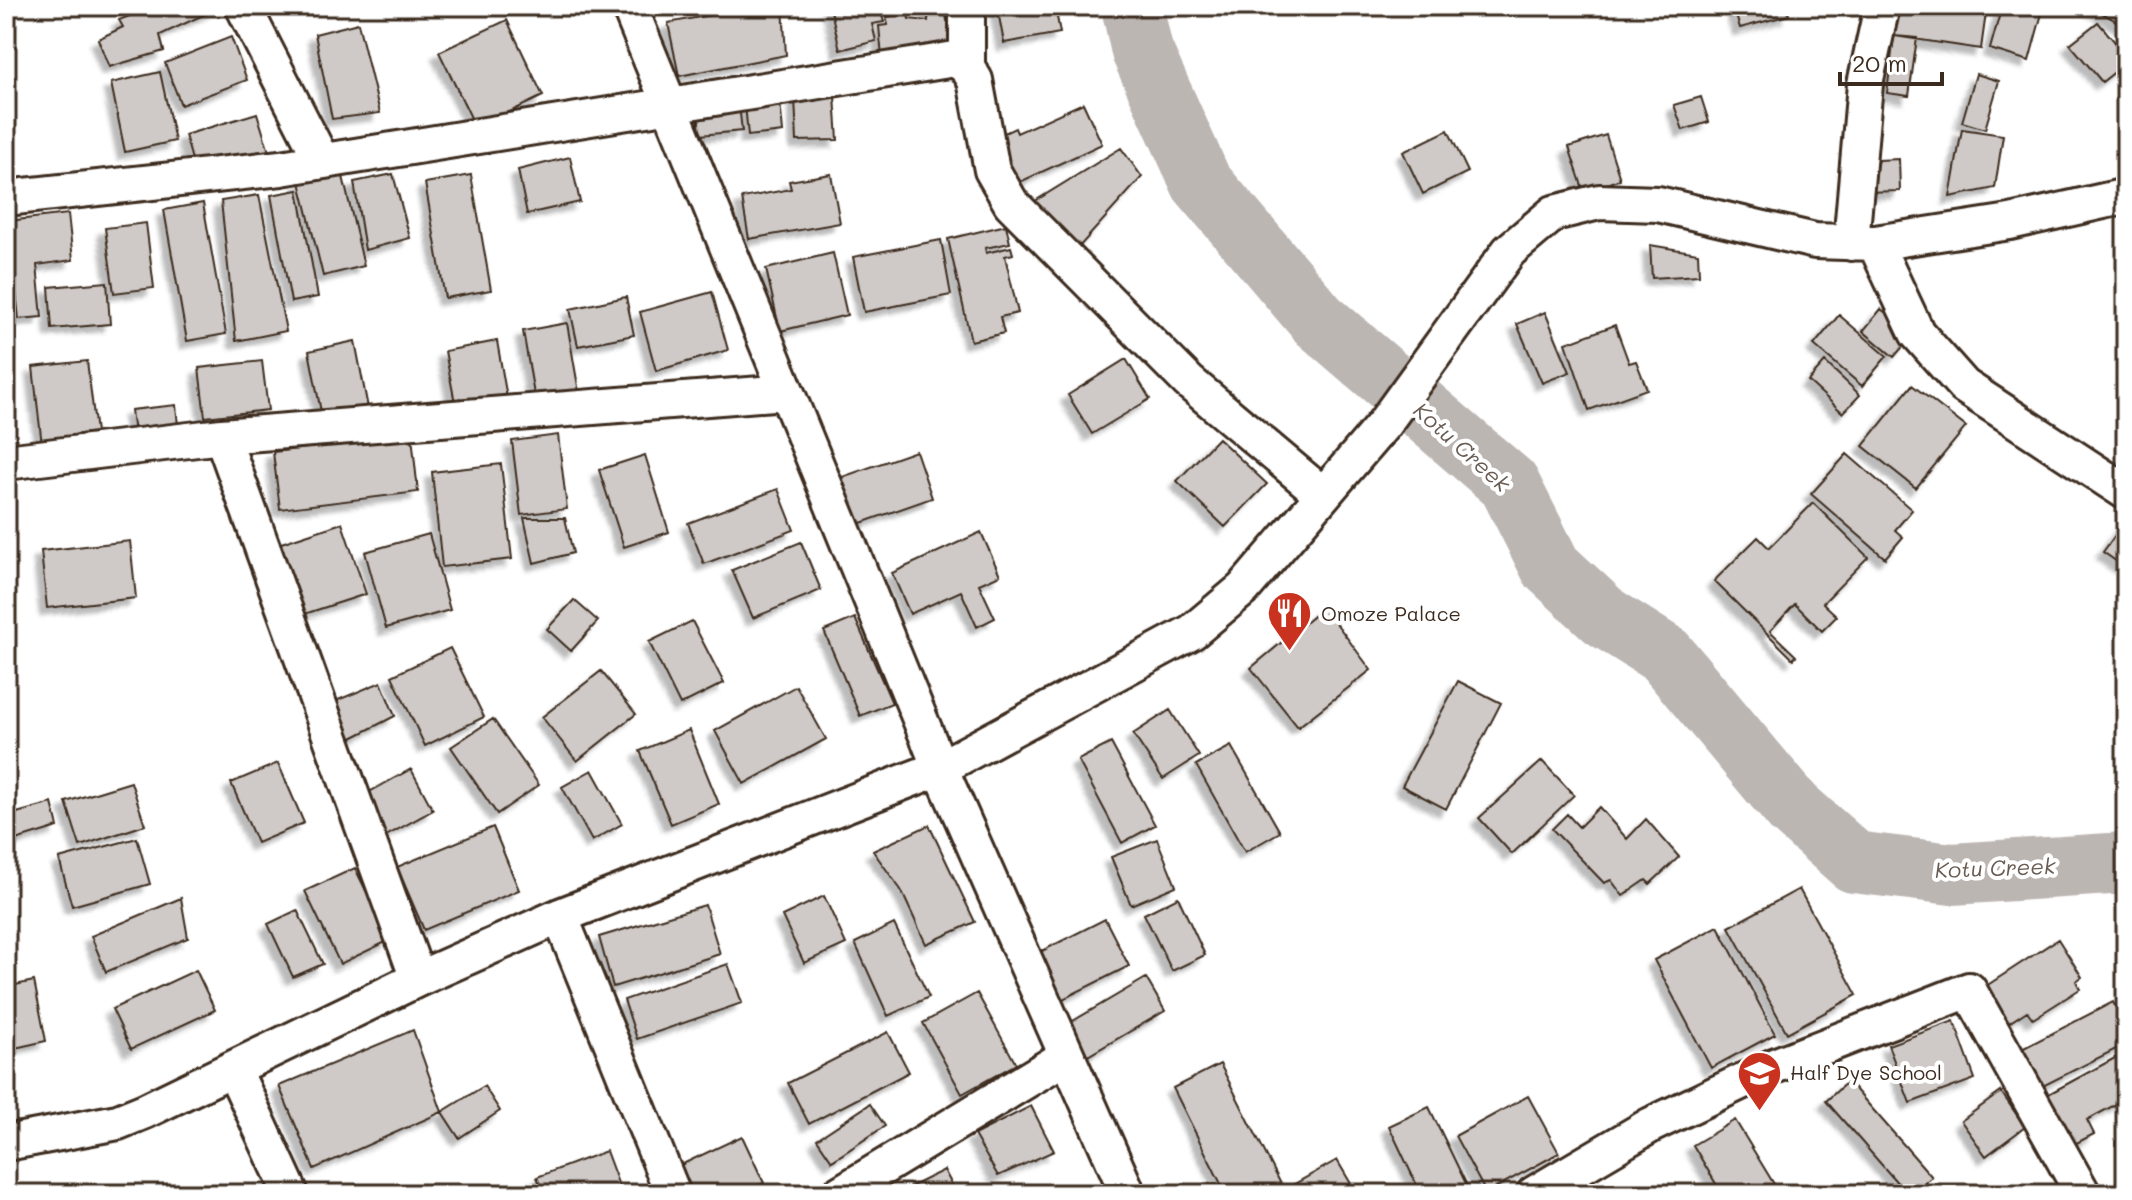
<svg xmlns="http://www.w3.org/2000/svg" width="2132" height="1200" viewBox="0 0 2132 1200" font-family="Mali,sans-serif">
<defs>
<filter id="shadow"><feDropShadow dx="-7" dy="7" stdDeviation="2" flood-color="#0004"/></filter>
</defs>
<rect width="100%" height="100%" fill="#fff"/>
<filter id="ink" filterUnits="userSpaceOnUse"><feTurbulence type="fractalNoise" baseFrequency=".0125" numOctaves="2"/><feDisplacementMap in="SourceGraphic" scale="16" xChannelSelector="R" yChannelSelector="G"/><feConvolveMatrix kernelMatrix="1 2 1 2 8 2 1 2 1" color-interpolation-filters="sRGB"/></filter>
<g filter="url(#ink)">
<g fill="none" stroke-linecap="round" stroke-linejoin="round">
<path stroke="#bcb6b3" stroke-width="62" d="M1132,6L1142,51L1201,182L1318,320L1509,484L1551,567L1605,617L1665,655L1793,808L1854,862L1952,874L2126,863"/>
</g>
<path fill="#cfcac7" stroke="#3b2a1e" stroke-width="2" filter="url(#shadow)" d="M155,6L216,9L160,35L164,51L109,67L98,39L123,27L119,20Z
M759,6H783L786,55L679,76L668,23Z
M830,6H904L881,12L884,22L872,24L876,41L840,50Z
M929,6L945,8L947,21L957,19L961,46L882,57L879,26L888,25L886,17L901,15L900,10L907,9L909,19L928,21Z
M997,6H1055L1060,33L1004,43Z
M1733,6H1786L1789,15L1740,28Z
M1899,6H1987L1981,49L1894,36Z
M2002,6H2044L2029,61L1990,49Z
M2090,6H2126V24L2125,26Z
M507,20L543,96L476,128L439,52Z
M2098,22L2126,55V63L2102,82L2070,44Z
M358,23L380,113L332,119L315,34Z
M1894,36L1917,38L1909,96L1887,93Z
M231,37L247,80L181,105L165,63Z
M160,72L175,141L125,152L111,83Z
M1976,74L1999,81L1985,129L1962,122Z
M835,96L838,140L797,141L795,98Z
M1701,97L1709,122L1683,130L1674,105Z
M780,101L783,132L748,136L745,104Z
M1083,103L1102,144L1018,183L1007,158L991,139L1015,128L1017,133Z
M739,105L742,131L700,135L698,110Z
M257,113L269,152L196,174L185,135Z
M1962,129L2003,135L1995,188L1950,197Z
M1448,130L1468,172L1423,194L1403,152Z
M1606,135L1620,179L1584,192L1569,147Z
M1121,148L1142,177L1070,257L1027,206Z
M570,157L580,202L527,214L518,170Z
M1899,159L1900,191L1863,192L1873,178L1878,160Z
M342,172L364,266L323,276L300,182Z
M393,174L410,238L365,250L354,182Z
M831,174L840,223L749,239L742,198L791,189L789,181Z
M471,175L491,290L445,298L425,183Z
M298,190L318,297L291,302L271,195Z
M259,195L286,331L236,341L221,201Z
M203,203L226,334L187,341L164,210Z
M68,214L73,260L37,265L42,317L19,319L8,221Z
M146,223L154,288L114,293L105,228Z
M1006,225L1010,243L985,248L986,253L1011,247L1013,254L1005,256L1018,313L1000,317L1004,333L971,341L948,239Z
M941,240L951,295L864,312L853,257Z
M1650,245L1698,253L1699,275L1652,278Z
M833,253L847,315L780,331L766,269Z
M107,282L110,324L52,329L49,287Z
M712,292L728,350L656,371L640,312Z
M626,297L634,335L578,346L570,309Z
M1881,309L1913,335L1894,357L1863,331Z
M1545,312L1570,372L1542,383L1517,324Z
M1839,315L1887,356L1862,386L1814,345Z
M567,323L580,398L536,406L523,331Z
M1615,325L1629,363L1636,361L1647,389L1589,410L1566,343Z
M355,341L368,408L322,417L309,351Z
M497,341L507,398L456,408L445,351Z
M1126,359L1150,399L1092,434L1068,395Z
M87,361L96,432L79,434L81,449L43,454L33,367Z
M262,361L268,410L205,417L199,368Z
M1825,362L1860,395L1843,413L1808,381Z
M1912,385L1966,427L1916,488L1863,446Z
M176,405L179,436L135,442L131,410Z
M558,435L567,509L521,515L512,441Z
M412,436L418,492L280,509L273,452Z
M1218,438L1267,484L1225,527L1177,481Z
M916,451L932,498L858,524L842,477Z
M1847,454L1912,510L1895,530L1903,537L1885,558L1811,494Z
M645,455L669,532L624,547L599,470Z
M501,464L512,559L442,567L432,472Z
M778,489L794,530L704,564L688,523Z
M1813,503L1868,557L1823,603L1837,616L1822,631L1795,604L1770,631L1796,656L1793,659L1714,581L1758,537L1769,548Z
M524,518H565L573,553L534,563Z
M2126,520V568L2103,552Z
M342,523L366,594L289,619L266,548Z
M981,532L1000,575L979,584L995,618L977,627L961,591L910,614L892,573Z
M429,534L450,610L386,628L365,552Z
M130,541L136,598L47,608L41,551Z
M801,542L821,590L753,618L732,570Z
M574,600L598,621L571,651L547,629Z
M1324,607L1371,670L1298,727L1251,668Z
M855,618L892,703L860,716L824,631Z
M692,621L724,683L680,705L649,642Z
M450,648L484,717L425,746L392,676Z
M601,671L636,714L577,761L542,717Z
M1458,681L1501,703L1446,809L1402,786Z
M381,682L395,716L342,743L326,705Z
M796,686L826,739L744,784L715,731Z
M1170,710L1199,756L1163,779L1133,734Z
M493,719L539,785L497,814L451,747Z
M689,730L719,804L671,824L640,751Z
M1111,743L1155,825L1122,843L1078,760Z
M1231,746L1280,832L1245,852L1196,765Z
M1542,761L1574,795L1512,854L1479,818Z
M278,763L304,823L257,843L231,783Z
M411,769L433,810L377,841L355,800Z
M592,770L622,824L592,841L562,787Z
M131,782L145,825L80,846L66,802Z
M52,803L58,827L6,843V816Z
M1599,807L1627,839L1646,819L1679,857L1650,884L1646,880L1623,896L1611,880L1604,883L1552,829L1567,814L1579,827Z
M929,825L975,922L926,944L901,890L873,851Z
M493,827L519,890L424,930L397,867Z
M137,838L150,884L72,906L59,859Z
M1157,839L1176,886L1131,905L1111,857Z
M355,868L390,940L340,964L305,891Z
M1799,889L1857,995L1787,1033L1729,927Z
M824,896L846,944L804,963L782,916Z
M1178,897L1205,955L1172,971L1144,914Z
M181,898L188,938L106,972L91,936Z
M705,905L720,954L613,987L599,937Z
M297,910L323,964L293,977L268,924Z
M1105,919L1129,966L1059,1001L1036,954Z
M894,924L929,997L888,1016L855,943Z
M1718,926L1775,1034L1711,1068L1654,960Z
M2058,939L2082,977L2076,981L2080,989L2033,1019L2027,1011L2001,1028L1977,992Z
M728,964L742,1003L637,1039L624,1000Z
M196,970L215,1010L131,1049L112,1009Z
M1146,978L1165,1011L1079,1061L1061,1028Z
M34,981L46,1041L6,1050V987Z
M977,993L1016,1064L962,1094L923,1023Z
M2113,1002L2126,1027V1044L2031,1092L2012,1054Z
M1954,1021L1975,1079L1910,1103L1888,1045Z
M413,1030L442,1112L314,1169L279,1086Z
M888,1032L909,1072L809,1124L788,1083Z
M2126,1052V1099L2087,1120L2094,1134L2069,1147L2043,1097Z
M1220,1064L1284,1190L1275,1194H1226L1173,1088Z
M1848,1081L1932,1177L1911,1194H1907L1826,1101Z
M484,1086L500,1111L459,1138L442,1112Z
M2001,1092L2025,1127L1986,1156L1961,1121Z
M1528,1096L1559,1153L1486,1193L1455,1136Z
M870,1104L885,1126L832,1161L817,1139Z
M1031,1106L1054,1151L998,1176L974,1135Z
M1429,1107L1471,1194H1421L1389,1126Z
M1735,1120L1780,1194H1722L1693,1145Z
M742,1136L764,1183L740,1194H681L670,1170Z
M606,1151L622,1194H544L537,1177Z
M1337,1160L1357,1194H1298L1293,1185Z
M944,1170L957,1194H896Z"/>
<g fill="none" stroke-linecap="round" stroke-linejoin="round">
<defs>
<path id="minor" d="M243,6L322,161
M629,6L940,768L1128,1194
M967,6V67
M6,198L281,168L955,59L967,67L975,80L992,170L1011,203L1189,382L1322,494
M1851,243L1865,84L1882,6
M1875,243L1917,333L1964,386L2126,492
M222,436L418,979
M6,462L222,436L786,392
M560,916L673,1194
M234,1070L291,1194
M6,1143L118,1122L145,1111L418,979L560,916L940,768L1192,632L1243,589L1383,425L1509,251L1554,213L1599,202L1658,204L1815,241L1875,243L2010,222L2126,196
M839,1194L1065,1057
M1534,1194L1651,1125L1774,1066L1969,990L2083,1194"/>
</defs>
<use href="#minor" stroke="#3b2a1e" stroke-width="40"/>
<use href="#minor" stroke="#fff" stroke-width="34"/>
</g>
</g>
<defs>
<symbol id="restaurant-pin" viewBox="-11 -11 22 30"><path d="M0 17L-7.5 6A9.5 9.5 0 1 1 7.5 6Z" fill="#c8321e" stroke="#fff"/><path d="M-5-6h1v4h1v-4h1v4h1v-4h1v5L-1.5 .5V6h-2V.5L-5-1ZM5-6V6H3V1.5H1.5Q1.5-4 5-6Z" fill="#fff"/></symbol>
<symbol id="school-pin" viewBox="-11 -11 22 30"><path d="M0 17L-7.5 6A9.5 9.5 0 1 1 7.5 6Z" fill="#c8321e" stroke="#fff"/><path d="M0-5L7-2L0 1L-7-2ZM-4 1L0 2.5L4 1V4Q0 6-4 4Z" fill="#fff"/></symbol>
</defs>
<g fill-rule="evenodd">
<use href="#restaurant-pin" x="1264" y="588" width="51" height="69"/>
<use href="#school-pin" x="1734" y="1048" width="51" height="69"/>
</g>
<g text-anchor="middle" stroke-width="8" stroke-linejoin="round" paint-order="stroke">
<g font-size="20" fill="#3b2a1e" stroke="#fff" text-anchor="start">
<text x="1321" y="621">Omoze Palace</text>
<text x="1790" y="1080">Half Dye School</text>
</g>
<g font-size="22" font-style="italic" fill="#685b52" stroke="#fff">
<text transform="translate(1462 447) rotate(42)" y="8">Kotu Creek</text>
<text transform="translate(1995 868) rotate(-2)" y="8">Kotu Creek</text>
</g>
</g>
<rect width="2132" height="1200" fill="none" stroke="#fff" stroke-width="32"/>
<rect x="16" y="16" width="2100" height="1168" fill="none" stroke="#3b2a1e" stroke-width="3" filter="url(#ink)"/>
<path d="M1840 72v12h102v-12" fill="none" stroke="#3b2a1e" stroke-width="4"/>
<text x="1852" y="72" font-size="24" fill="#3b2a1e" stroke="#ffffff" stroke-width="6" paint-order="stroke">20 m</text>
</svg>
